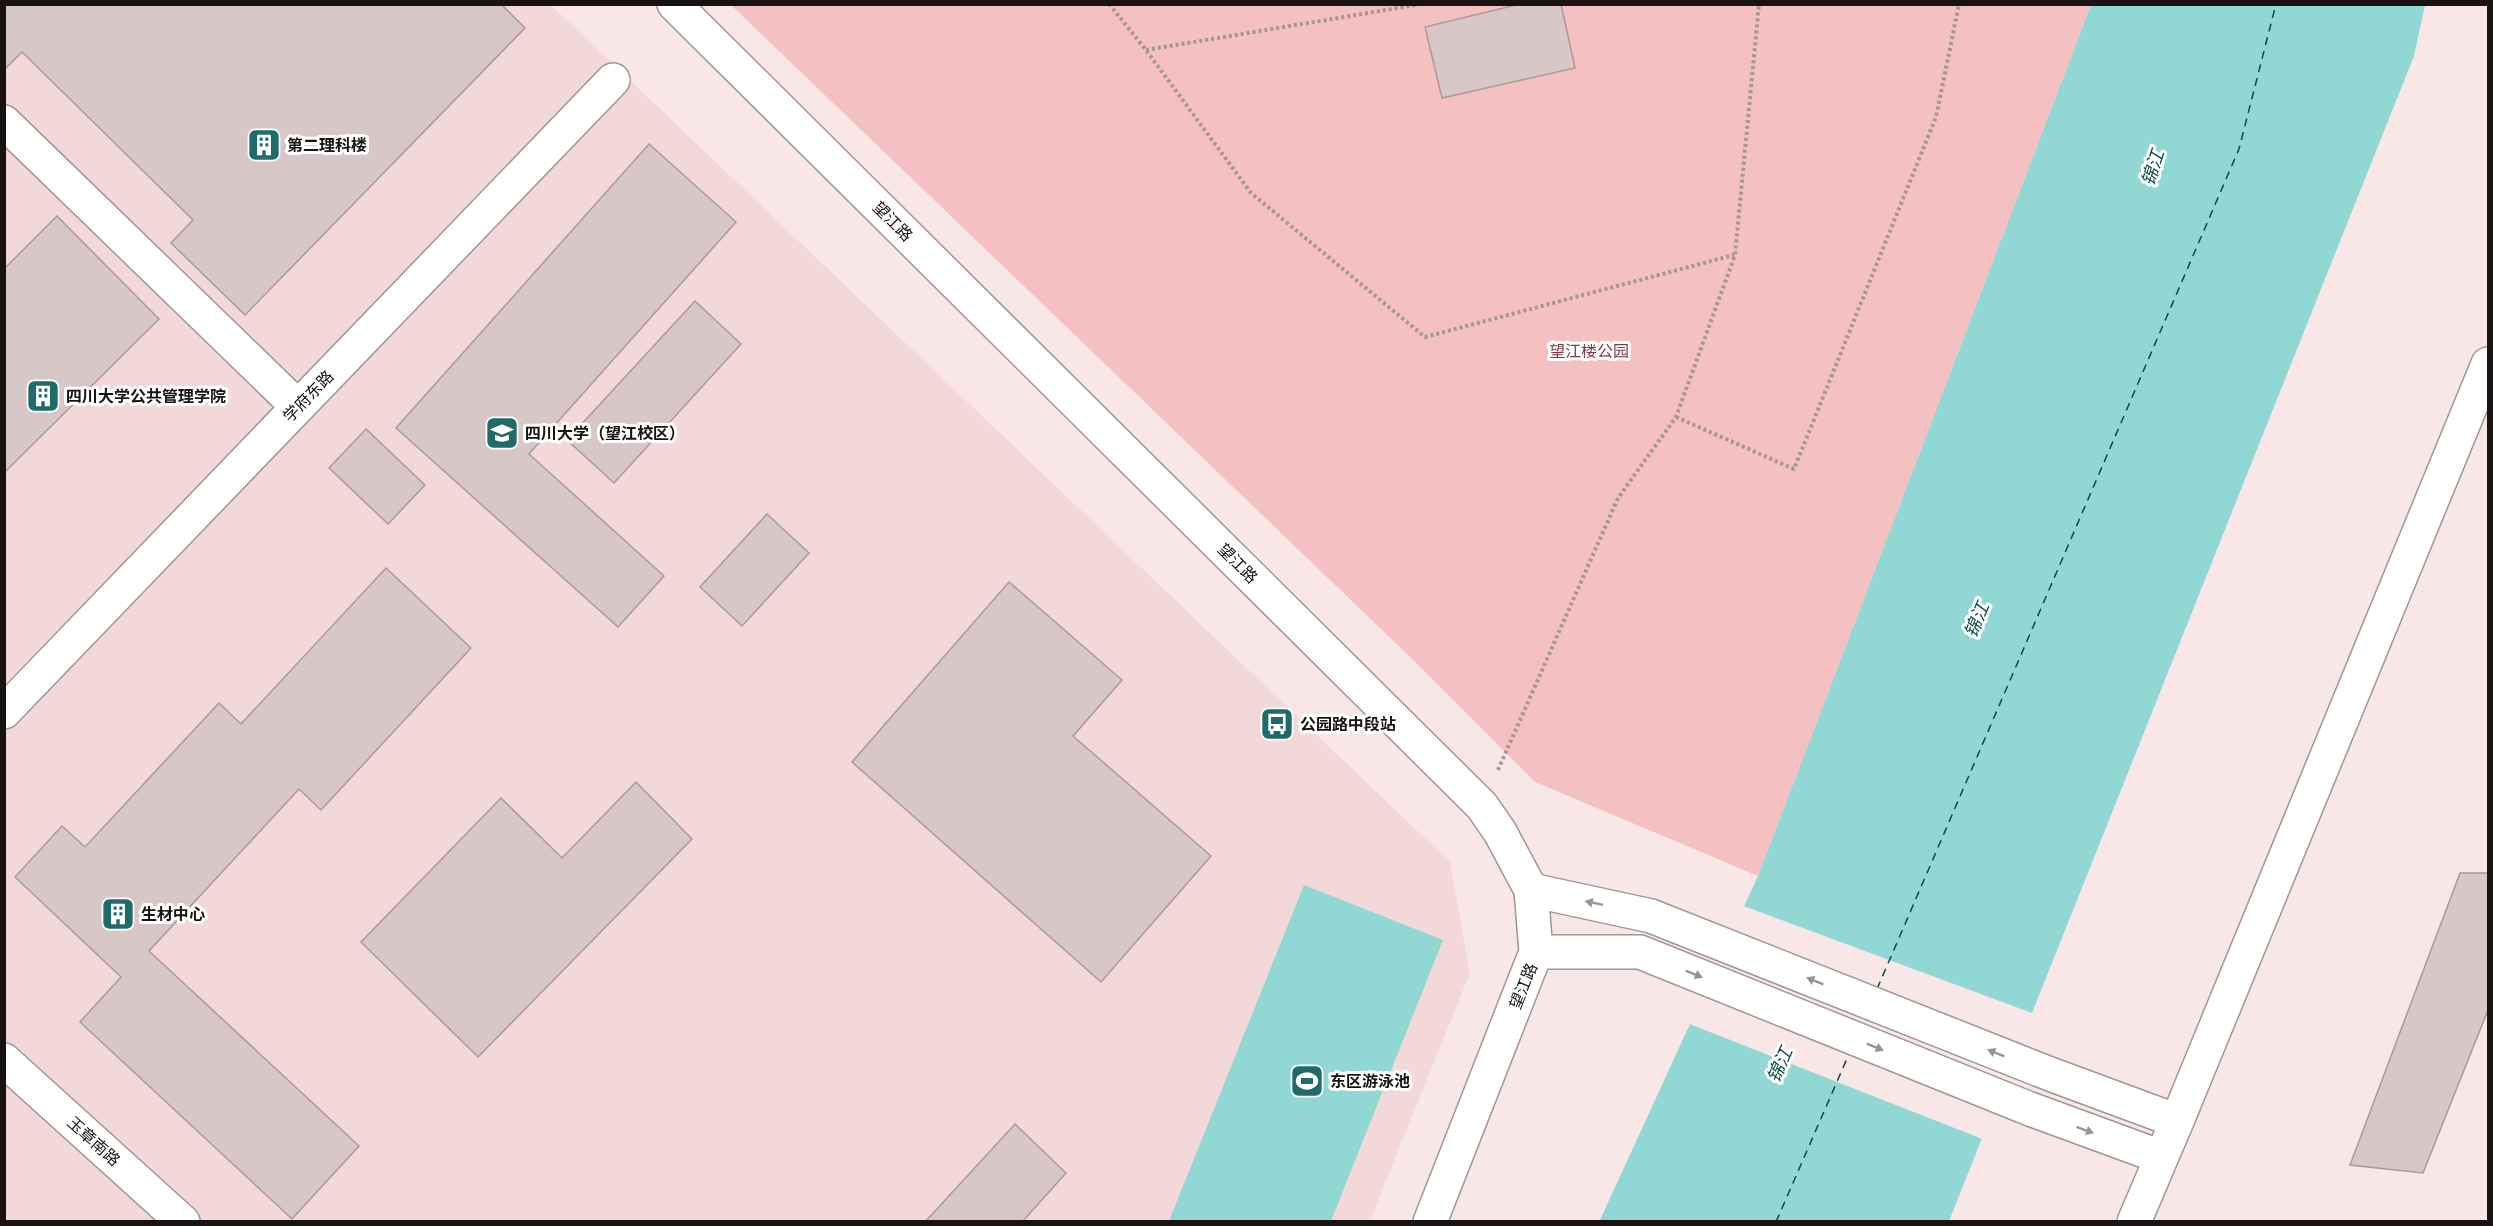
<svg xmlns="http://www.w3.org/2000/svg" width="2493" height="1226" viewBox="0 0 2493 1226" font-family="'PT Sans','Noto Sans SC',sans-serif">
<rect width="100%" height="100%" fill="#f9e7e7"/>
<path fill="#f3d8d9" d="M5,5H551L1450,862L1470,973L1370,1221L5,1222Z"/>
<path fill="#f5c0c1" d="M731,5H2091L1758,876L1535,782L1405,652Z"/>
<path fill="#91d7d4" d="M2091,5H2425L2414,56L1949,1221L1599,1222L1758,876Z
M1304,885L1443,940L1331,1221H1169Z"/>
<path fill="#f9e7e7" d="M1741,905L2035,1014L1985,1140L1687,1023Z"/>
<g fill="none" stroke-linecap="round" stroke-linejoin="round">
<path stroke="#0a4b4a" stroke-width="1.5" stroke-dasharray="8 6" stroke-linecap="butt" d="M1877,989L2239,149L2276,4
M1776,1222L1849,1054"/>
</g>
<path fill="#d8c7c7" stroke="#a99" stroke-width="1.5" d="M4,4H501L525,28L245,315L171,243L193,220L22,52L4,70Z
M1520,4H1561L1575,68L1442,98L1425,27Z
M649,144L736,222L529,454L664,576L618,627L396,428Z
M57,216L159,319L4,473V269Z
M695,301L741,344L614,483L567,440Z
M366,429L425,485L388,524L329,468Z
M767,514L809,553L742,626L700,587Z
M386,568L471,648L321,810L299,789L149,951L359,1146L292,1219L80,1022L121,977L15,877L62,826L85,847L219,703L241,724Z
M1009,582L1122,680L1073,736L1211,856L1101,982L852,762Z
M636,782L692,839L478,1057L361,942L501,798L562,858Z
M2460,873H2488V1010L2423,1173L2350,1165Z
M1015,1124L1066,1173L1022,1222H925Z"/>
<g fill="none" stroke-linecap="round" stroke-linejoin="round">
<defs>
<path id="minor" d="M4,122L298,407
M4,712L613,80
M4,1060L183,1222"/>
<path id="tertiary" d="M674,4L1482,806L1500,832L1531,890L1536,952L1430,1222
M1531,890L1651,916L2050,1074L2177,1121
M1536,952H1640L2030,1109L2161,1157
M2134,1222L2177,1121L2488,364"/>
</defs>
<use href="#minor" stroke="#a59494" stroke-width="36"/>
<use href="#tertiary" stroke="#a59494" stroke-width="36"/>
<path stroke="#a49696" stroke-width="4" stroke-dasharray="3 3" stroke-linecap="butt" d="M1109,4L1146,50L1251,193L1425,337L1734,255
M1146,50L1422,4
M1676,417L1794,469L1936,117L1959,4
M1498,770L1618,498L1676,417L1735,255L1759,4"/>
<use href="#minor" stroke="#fff" stroke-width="33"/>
<use href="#tertiary" stroke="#fff" stroke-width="33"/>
</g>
<defs><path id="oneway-solid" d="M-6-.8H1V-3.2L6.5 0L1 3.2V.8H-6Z" transform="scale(1.5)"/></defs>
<g fill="#979494">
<use href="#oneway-solid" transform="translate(1594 903) rotate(-168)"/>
<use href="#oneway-solid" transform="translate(1694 974) rotate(22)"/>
<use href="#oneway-solid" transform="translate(1815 981) rotate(-158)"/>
<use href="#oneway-solid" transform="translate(1875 1047) rotate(22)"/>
<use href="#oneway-solid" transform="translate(1996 1053) rotate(-158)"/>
<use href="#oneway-solid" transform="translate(2085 1130) rotate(20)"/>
</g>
<defs>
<symbol id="building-square" viewBox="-11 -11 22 22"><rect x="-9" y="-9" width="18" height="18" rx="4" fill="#1f6b6a" stroke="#fff"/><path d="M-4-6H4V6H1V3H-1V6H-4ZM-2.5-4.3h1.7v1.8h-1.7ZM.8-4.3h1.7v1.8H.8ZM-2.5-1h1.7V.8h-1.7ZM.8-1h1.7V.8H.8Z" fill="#fff"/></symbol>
<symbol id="university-square" viewBox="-11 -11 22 22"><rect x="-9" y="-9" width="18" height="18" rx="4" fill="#1f6b6a" stroke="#fff"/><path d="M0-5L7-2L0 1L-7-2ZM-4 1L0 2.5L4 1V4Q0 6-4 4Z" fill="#fff"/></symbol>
<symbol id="bus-square" viewBox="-11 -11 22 22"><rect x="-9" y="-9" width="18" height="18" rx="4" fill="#1f6b6a" stroke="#fff"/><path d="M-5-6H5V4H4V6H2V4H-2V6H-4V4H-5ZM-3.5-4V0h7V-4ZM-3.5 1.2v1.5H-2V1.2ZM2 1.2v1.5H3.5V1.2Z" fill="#fff"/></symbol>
<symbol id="stadium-square" viewBox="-11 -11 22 22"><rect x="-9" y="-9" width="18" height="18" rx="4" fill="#1f6b6a" stroke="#fff"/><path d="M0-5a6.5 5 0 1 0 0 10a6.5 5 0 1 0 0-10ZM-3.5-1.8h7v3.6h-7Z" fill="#fff"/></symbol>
</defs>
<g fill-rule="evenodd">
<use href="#building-square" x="245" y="126" width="38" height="38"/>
<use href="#building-square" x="24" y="377" width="38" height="38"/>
<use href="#university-square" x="483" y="414" width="38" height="38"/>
<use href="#bus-square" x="1258" y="705" width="38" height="38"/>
<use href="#building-square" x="99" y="895" width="38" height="38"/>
<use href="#stadium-square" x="1288" y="1062" width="38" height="38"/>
</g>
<g text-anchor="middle" stroke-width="6" stroke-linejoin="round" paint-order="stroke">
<g font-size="16" font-weight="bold" fill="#181212" stroke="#fff" text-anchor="start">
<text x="287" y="151">第二理科楼</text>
<text x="66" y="402">四川大学公共管理学院</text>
<text x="525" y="439">四川大学（望江校区）</text>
<text x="1300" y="730">公园路中段站</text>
<text x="141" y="920">生材中心</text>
<text x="1330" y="1087">东区游泳池</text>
</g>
<g font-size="16" fill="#181212" stroke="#fff">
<text transform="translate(893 221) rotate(45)" y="6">望江路</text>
<text transform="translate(308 396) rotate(-46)" y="6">学府东路</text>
<text transform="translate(1238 563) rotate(45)" y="6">望江路</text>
<text transform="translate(1523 986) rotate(-68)" y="6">望江路</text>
<text transform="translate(94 1141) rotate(42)" y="6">玉章南路</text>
</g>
<g font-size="16" fill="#82393f" stroke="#fff">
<text x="1589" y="357">望江楼公园</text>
</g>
<g font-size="18" font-style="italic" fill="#0a4b4a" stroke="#fff">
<text transform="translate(2153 168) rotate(-72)" y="6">锦江</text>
<text transform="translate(1977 620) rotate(-67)" y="6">锦江</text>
<text transform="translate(1780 1065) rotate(-66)" y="6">锦江</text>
</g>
</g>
<rect width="2493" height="1226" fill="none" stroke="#181212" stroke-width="12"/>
</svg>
